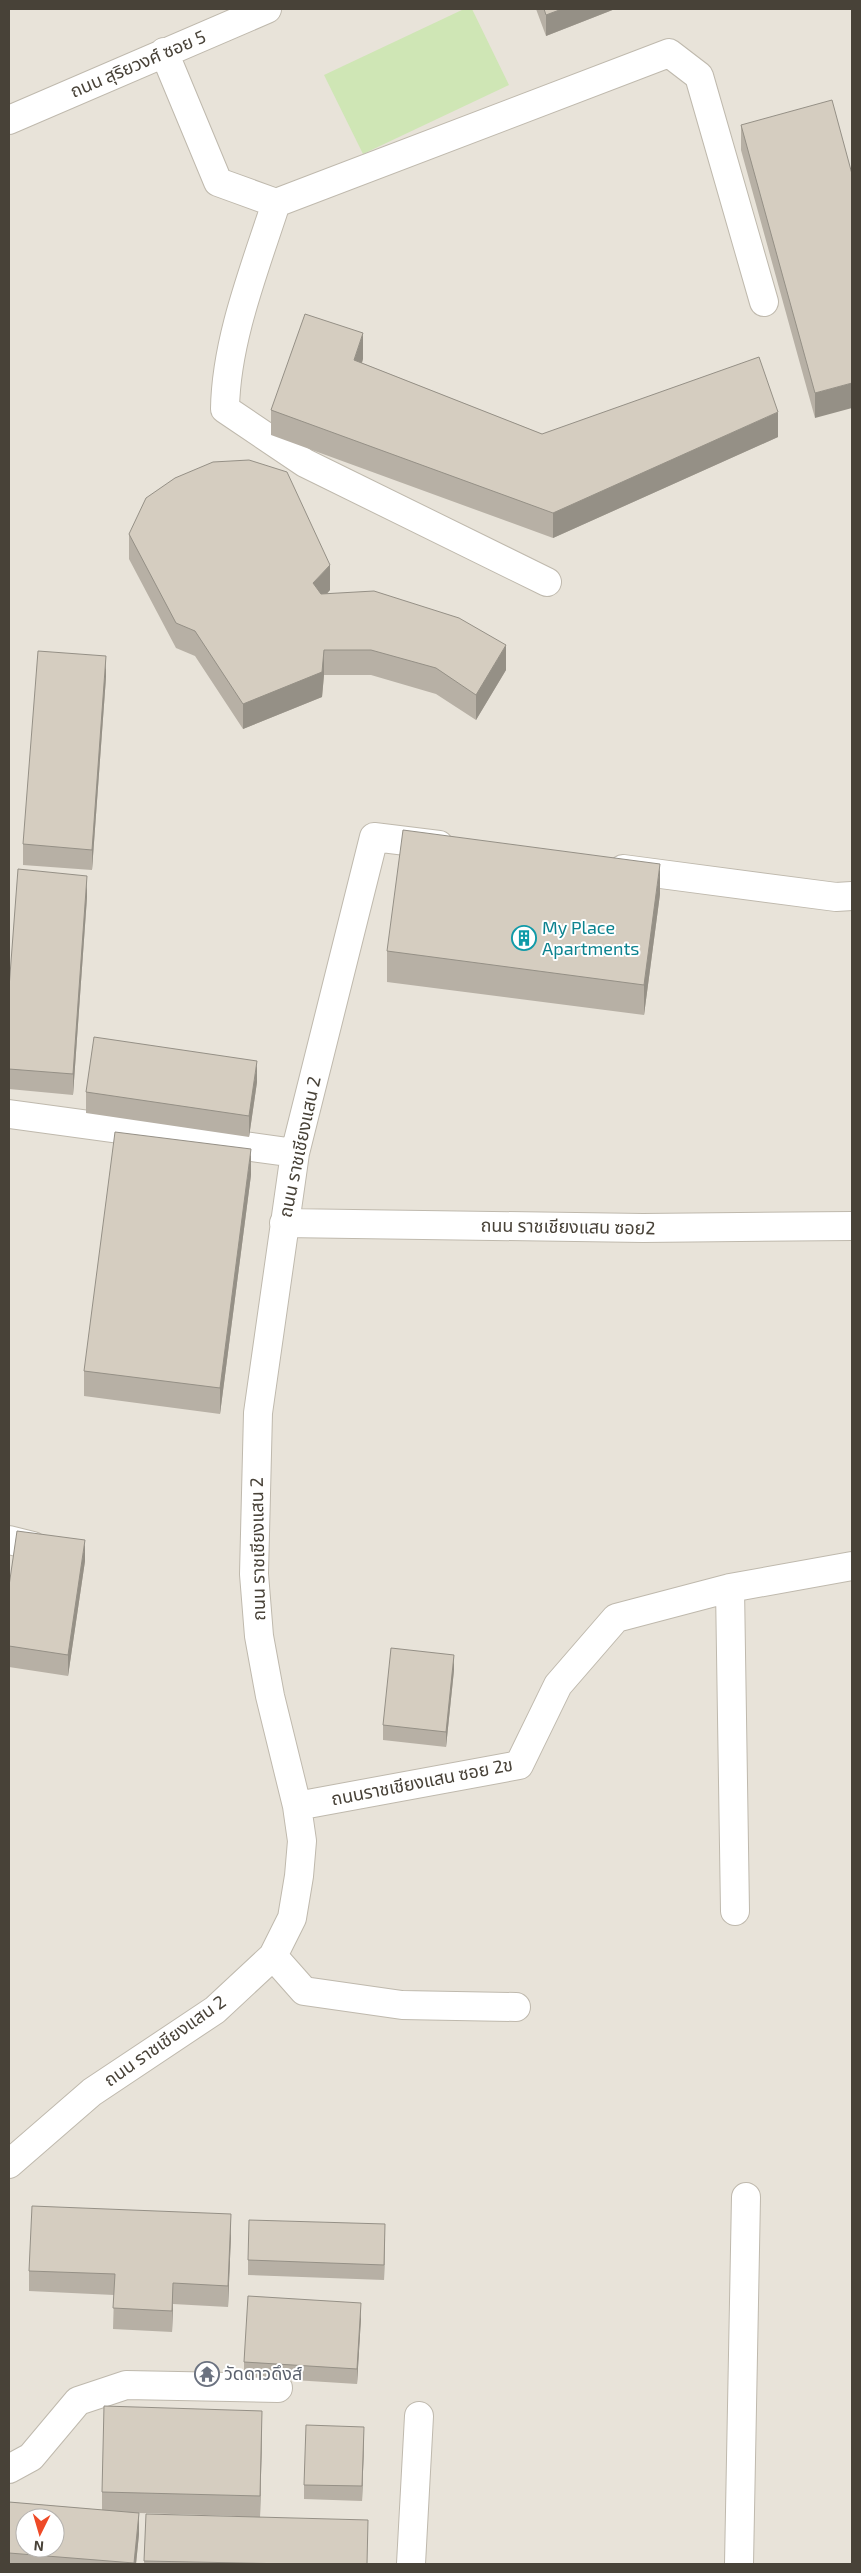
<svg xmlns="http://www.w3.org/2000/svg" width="861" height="2573" viewBox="0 0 861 2573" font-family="'Exo 2','Noto Sans Thai',sans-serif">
<rect width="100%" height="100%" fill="#f4f1ea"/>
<path fill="#e8e3d9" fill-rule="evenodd" d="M9,9H852V2564H9ZM25,2518H55V2548H25Z"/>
<path fill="#cfe6b5" d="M464,9H472L509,85L363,154L324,75Z"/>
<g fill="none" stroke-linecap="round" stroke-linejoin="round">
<defs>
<path id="minor" d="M164,52L218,182L276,203C255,268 226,340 225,409L305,463L547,582
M9,120L267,9
M276,203L669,53L699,76L764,302
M623,869L836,897L852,896
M9,1114L295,1153
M284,1223L643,1228L852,1226
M9,1540L33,1546
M730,1588L735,1911
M297,1806L519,1765L558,1685L616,1618L730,1588L852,1566
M273,1956L304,1991L402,2005L516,2007
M9,2164L92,2092L215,2010L273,1956L292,1918L299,1876L302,1841L297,1806L270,1696L259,1636L254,1574L258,1413L295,1153L374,837L439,845
M9,2469L31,2457L78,2401L126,2385L278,2388
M411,2564L419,2416
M739,2564L746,2197"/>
</defs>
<use href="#minor" stroke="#bfb9ad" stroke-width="30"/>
<use href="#minor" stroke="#fff" stroke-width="28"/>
</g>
<path fill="#b7b0a5" d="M536,9H615L546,36Z
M741,125L852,174L815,418L741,150Z
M363,359L362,363L542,434L778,437L553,538L271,435V410Z
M129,534L330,590L327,594L506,670L476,720L436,694L371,675H324L322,697L243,729L195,656L176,648L129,559Z
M106,677L92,870L23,865V844Z
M660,894L644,1015L387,982V951Z
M87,897L73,1095L9,1089V988Z
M257,1082L249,1137L86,1113V1092Z
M251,1175L220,1414L84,1396V1371Z
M85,1561L68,1676L9,1667V1586Z
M454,1670L446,1747L383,1740V1725Z
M231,2235L228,2307L173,2304L172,2332L113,2329L114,2295L29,2291V2271Z
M385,2239L384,2280L248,2275V2260Z
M361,2318L357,2384L244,2377V2362Z
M262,2432L260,2517L368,2564H144V2561L237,2516L139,2513V2534L136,2564H9V2502L102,2510V2492Z
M364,2442L362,2501L304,2499V2485Z"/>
<path fill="#959086" d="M562,9H615L546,36V15Z
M363,333V359L354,386V360Z
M852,383V408L815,418V393Z
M778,412V437L553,538V513Z
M330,565V590L313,608V583Z
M506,645V670L476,720V695Z
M324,650V675L322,697L243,729V704Z
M106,656V677L92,870V850Z
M660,864V894L644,1015V985Z
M87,876V897L73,1095V1074Z
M257,1061V1082L249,1137V1116Z
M251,1149V1175L220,1414V1388Z
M85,1540V1561L68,1676V1655Z
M454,1655V1670L446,1747V1732Z
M231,2214V2235L228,2307V2286Z
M385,2224V2239L384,2280V2265Z
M173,2283V2304L172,2332V2311Z
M361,2303V2318L357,2384V2369Z
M262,2411V2432L260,2517V2496Z
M364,2427V2442L362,2501V2486Z
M139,2513V2534L136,2564H134Z"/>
<path fill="#d5cdc0" stroke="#959086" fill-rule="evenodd" d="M544,9H562L546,15Z
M832,100L852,174V383L815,393L741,125Z
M305,314L363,333L354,360L542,434L759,357L778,412L553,513L271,410Z
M249,460L287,472L330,565L313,583L321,594L374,591L459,618L506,645L476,695L436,668L371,650H324L322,672L243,704L195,631L176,623L129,534L146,498L175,478L213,462Z
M38,651L106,656L92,850L23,844Z
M403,830L660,864L644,985L387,951Z
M18,869L87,876L73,1074L9,1069V988Z
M94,1037L257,1061L249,1116L86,1092Z
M115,1132L251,1149L220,1388L84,1371Z
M17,1531L85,1540L68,1655L9,1646V1586Z
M391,1648L454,1655L446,1732L383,1725Z
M32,2206L231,2214L228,2286L173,2283L172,2311L113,2308L115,2274L29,2271Z
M249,2220L385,2224L384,2265L248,2260Z
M248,2296L361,2303L357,2369L244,2362Z
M104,2406L262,2411L260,2496L102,2492Z
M306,2425L364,2427L362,2486L304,2485Z
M9,2502L139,2513L134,2563L9,2553ZM25,2518H55V2548H25Z
M146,2514L368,2520L367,2564H291L144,2561Z"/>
<defs>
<symbol id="building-ring" viewBox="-11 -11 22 22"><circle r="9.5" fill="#fff" stroke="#0f9aa8" stroke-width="1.5"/><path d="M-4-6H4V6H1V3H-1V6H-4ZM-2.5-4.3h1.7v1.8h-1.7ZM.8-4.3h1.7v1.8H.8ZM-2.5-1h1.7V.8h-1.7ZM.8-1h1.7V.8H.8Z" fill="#0f9aa8"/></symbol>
<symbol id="temple-ring" viewBox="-11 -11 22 22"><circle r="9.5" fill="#fff" stroke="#6b7280" stroke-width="1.5"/><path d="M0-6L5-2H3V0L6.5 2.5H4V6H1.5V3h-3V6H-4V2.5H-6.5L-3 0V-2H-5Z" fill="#6b7280"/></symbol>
</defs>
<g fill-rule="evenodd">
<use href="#building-ring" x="510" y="924" width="28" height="28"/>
<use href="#temple-ring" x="193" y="2360" width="28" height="28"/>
</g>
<g text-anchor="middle" stroke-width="4" stroke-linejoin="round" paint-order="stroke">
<g font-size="18" fill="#484238" stroke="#fff">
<text transform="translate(138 64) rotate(-23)" y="6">ถนน สุริยวงศ์ ซอย 5</text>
<text transform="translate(300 1147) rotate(-78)" y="6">ถนน ราชเชียงแสน 2</text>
<text transform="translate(568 1227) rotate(1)" y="6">ถนน ราชเชียงแสน ซอย2</text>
<text transform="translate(258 1549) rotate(-91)" y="6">ถนน ราชเชียงแสน 2</text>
<text transform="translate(422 1782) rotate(-11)" y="6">ถนนราชเชียงแสน ซอย 2ข</text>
<text transform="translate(165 2041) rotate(-35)" y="6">ถนน ราชเชียงแสน 2</text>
</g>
<g font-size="18" fill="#0d838f" stroke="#fff" text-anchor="start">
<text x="542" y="934">My Place<tspan x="542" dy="21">Apartments</tspan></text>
</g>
<g font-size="18" fill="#5b616d" stroke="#fff" text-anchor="start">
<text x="224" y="2380">วัดดาวดึงส์</text>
</g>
</g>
<rect width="861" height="2573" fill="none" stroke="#484238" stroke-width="20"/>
<g transform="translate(40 2533) rotate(185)"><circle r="24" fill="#ffffff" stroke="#b6b3af"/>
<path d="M0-4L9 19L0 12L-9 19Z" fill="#ee4a27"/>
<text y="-8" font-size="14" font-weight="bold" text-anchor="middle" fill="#484238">N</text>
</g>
</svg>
